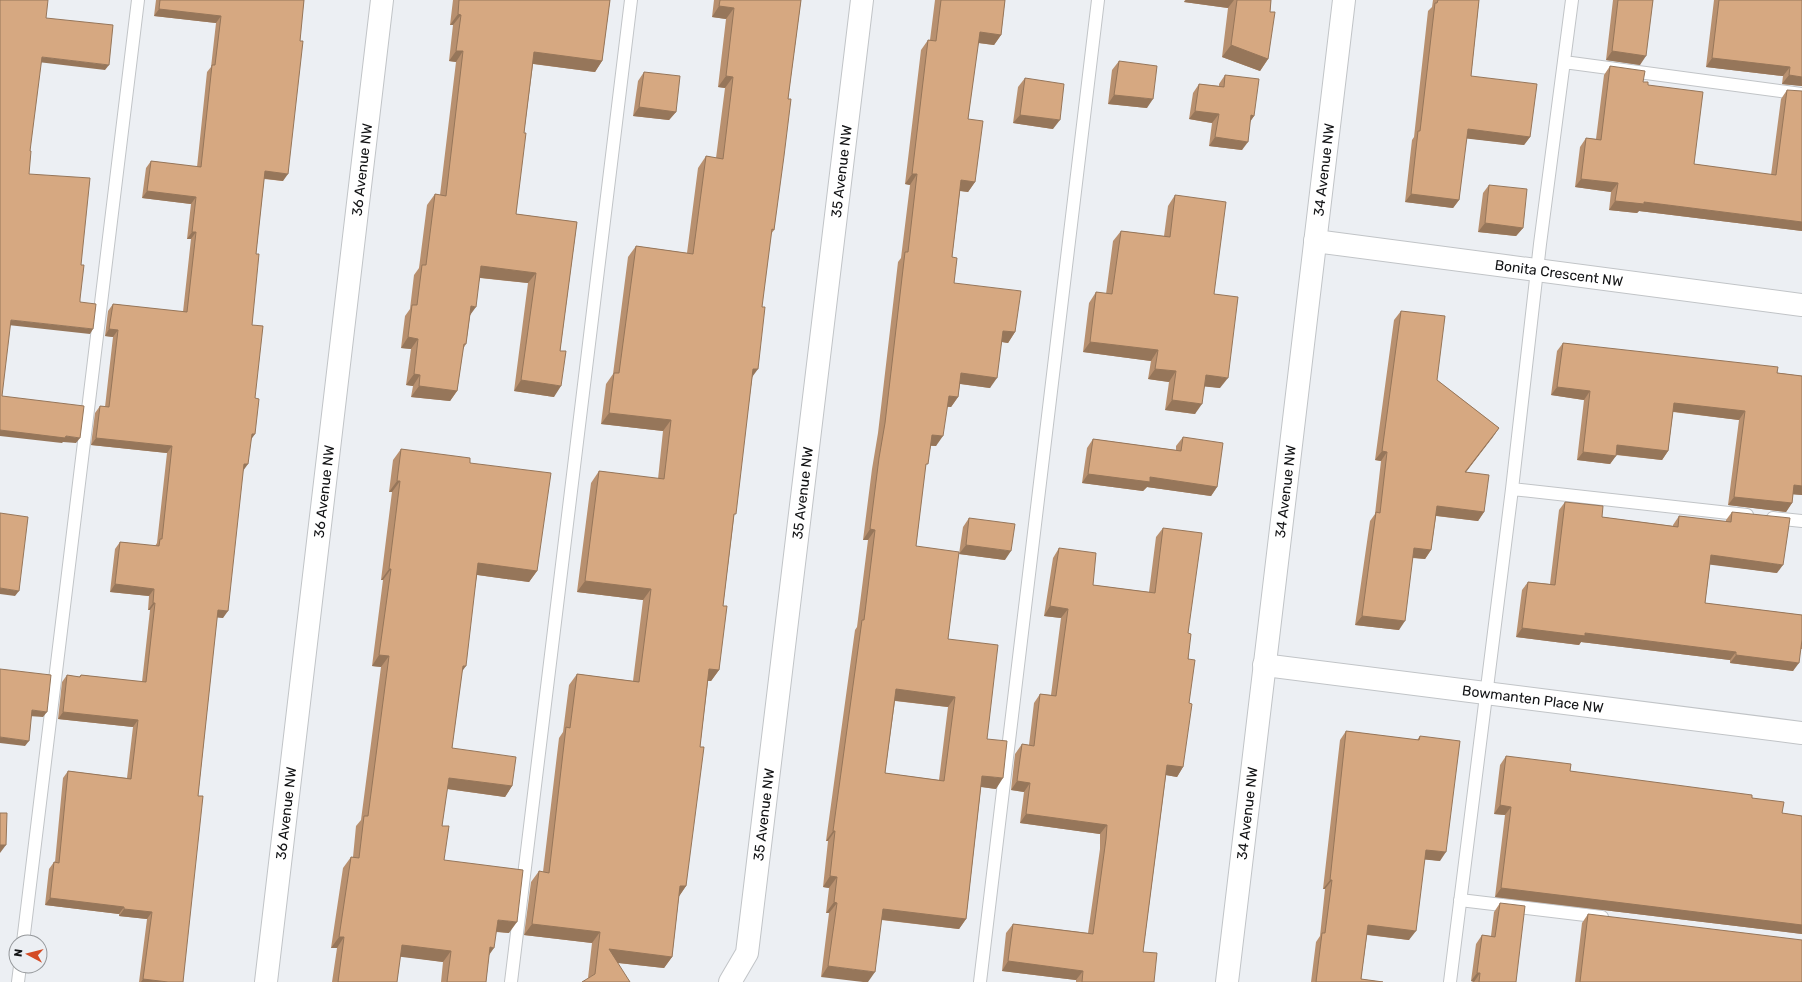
<svg xmlns="http://www.w3.org/2000/svg" width="1802" height="982" viewBox="0 0 1802 982" font-family="Rubik,sans-serif">
<rect width="100%" height="100%" fill="#eceff3"/>
<g fill="none" stroke-linecap="round" stroke-linejoin="round">
<defs>
<path id="service" d="M1564,62L1802,94
M1512,489L1747,515
M1773,518L1802,521
M1460,900L1602,917
M23,942L138,0
M18,982L20,966
M511,982L631,0
M980,982L1098,0
M1450,982L1512,489L1540,244L1572,0"/>
<g id="minor">
<path id="s1" d="M1315,241L1802,305"/>
<path id="s2" d="M1264,665L1802,733"/>
<path id="s3" d="M266,982L382,0"/>
<path id="s4" d="M730,982L747,953L862,0"/>
</g>
<g id="tertiary">
<path id="s5" d="M1227,982L1344,0"/>
</g>
</defs>
<use href="#service" stroke="#c1c4c7" stroke-width="14"/>
<use href="#minor" stroke="#c1c4c7" stroke-width="24"/>
<use href="#tertiary" stroke="#c1c4c7" stroke-width="24"/>
<use href="#service" stroke="#fff" stroke-width="12"/>
<use href="#minor" stroke="#fff" stroke-width="22"/>
<use href="#tertiary" stroke="#fff" stroke-width="22"/>
</g>
<path fill="#b8906f" fill-rule="evenodd" d="M156,0H304L283,181L264,179L256,254L252,325L251,440L243,471L223,618L217,617L198,796L183,982H139L147,919L119,916V914L45,905L49,869L54,862H55L63,778L68,771L127,778L133,727L58,719L62,682L67,675L79,677L81,675L142,682L150,610H148L149,596L110,592L115,549L120,542L155,546L157,543L167,453L91,445L95,413L100,406L105,407L113,337L105,336L108,311L113,304L183,312L191,239H187L191,204L142,198L146,168L151,161L197,167L207,72L211,67L216,23L154,16Z
M453,0H610L602,61L595,72L533,64L524,133L516,214L577,222L554,397L514,391L528,283L480,278L470,316L466,344L463,349L457,391L450,401L411,397L413,386L406,385L411,349L401,348L405,316L410,309L414,275L419,268L427,205L435,194L440,195L456,62L449,61L453,25H450Z
M714,0H801L788,99L774,230L771,234L734,517L723,606L719,670L711,681H708L700,747L686,886L679,896L672,957L664,968L618,963L588,978L592,943L524,935L531,882L539,871L543,872L559,738L563,732L569,685L577,674L633,681L643,600L577,592L591,483L599,471L658,479L663,431L601,424L606,384L613,374L628,257L636,246L687,253L698,168L706,156L716,158L725,88L718,87L726,19L712,17Z
M935,0H1005L1001,35L994,45L978,43L968,119L975,182L968,192L960,191L952,257L954,283L1015,332L1008,343L1002,342L990,388L960,384L958,397L951,407H947L936,446H931L925,469L916,546L948,639L987,739L996,789L981,787L966,919L959,929L881,920L821,977L829,913H826L829,888L823,887L828,841H826L855,630L857,627L868,540H863L872,469L878,433L898,262L901,258L910,185L905,184L921,50L928,40H930ZM895,701L948,707L939,780L885,773Z
M1185,0H1271L1270,12L1268,59L1260,71L1222,57L1228,8L1184,2Z
M1433,0H1479L1471,76L1530,137L1524,145L1466,138L1459,200L1453,208L1405,202L1412,140L1414,137L1428,11L1432,7Z
M1613,0H1653L1640,65L1606,60Z
M1714,0H1802V86L1782,84L1783,76L1706,67Z
M1119,61L1147,108L1108,104L1112,70Z
M1610,66L1643,82L1648,85L1694,164L1771,175L1781,99L1787,90L1802,231L1639,211L1637,213L1609,210L1611,192L1575,187L1580,147L1586,138L1596,139L1604,75Z
M644,72L676,112L669,120L633,116L638,81Z
M1225,75L1254,116L1250,121L1242,150L1209,146L1212,123L1189,119L1193,93L1199,84L1219,86V84Z
M1025,78L1053,129L1013,123L1018,87Z
M1489,185L1523,228L1516,236L1478,232L1483,193Z
M1175,195L1214,294L1220,388L1205,386L1195,414L1165,410L1169,382L1148,379L1151,361L1083,352L1089,303L1096,292L1106,294L1113,241L1121,231L1164,236L1168,206Z
M1401,311L1437,380L1499,428L1466,472L1484,512L1478,521L1436,516L1431,550L1425,559L1412,558L1399,630L1355,625L1370,521L1375,514L1381,461L1375,460L1394,320Z
M1563,343L1802,376V495L1793,494L1792,503L1786,512L1728,505L1739,420L1673,412L1668,451L1662,460L1616,455L1610,464L1577,460L1584,400L1551,395L1557,351Z
M1183,437L1217,487L1211,496L1147,487L1143,491L1082,483L1087,448L1093,439L1176,450V446Z
M401,449L470,463L537,571L529,582L477,575L462,671L452,748L512,786L505,797L447,789L442,826L444,860L509,933L496,932L489,955L486,982H441L443,962L400,956L397,982H332L337,948H331L343,868L351,857H353L356,826L361,820L381,667L372,666L383,580H381L392,492H389L393,460Z
M1565,502L1602,517L1673,526V525L1679,516L1726,522V520L1732,512L1777,573L1710,564L1705,603L1802,615V649H1801L1793,671L1730,663V660L1581,642L1579,645L1516,637L1522,590L1528,582L1550,584L1559,510Z
M969,518L1005,560L959,554L963,527Z
M1163,528L1188,633L1189,703L1183,767L1177,777L1166,775L1143,952L1154,982H1076V980L1002,971L1006,933L1013,924L1088,933L1100,849V834L1020,823L1024,792L1011,790L1015,754L1022,744L1029,745L1034,703L1040,694L1051,695L1061,618L1044,616L1053,558L1059,548L1093,585L1149,592L1156,537Z
M1346,731L1417,740L1420,736L1440,861L1424,859L1409,940L1367,935L1361,979L1383,982H1311L1316,942L1320,936L1325,889H1323L1340,740Z
M1506,756L1570,771L1752,798L1782,813L1802,816V934L1495,897L1505,815L1494,814L1500,765Z
M1500,903L1516,982H1474L1471,981L1476,944L1482,935L1491,936L1494,912Z
M1588,914L1802,982H1575L1582,923Z"/>
<path fill="#96765a" d="M1186,0H1234L1228,8L1184,2Z
M719,6L734,8L726,19L712,17Z
M159,9L221,16L216,23L154,16Z
M458,14L461,15L453,25H450Z
M980,32L1001,35L994,45L972,42Z
M1231,45L1268,59L1260,71L1222,57Z
M456,51H463L456,62L449,61Z
M1612,51L1646,56L1640,65L1606,60Z
M534,52L602,61L595,72L527,63Z
M42,57L109,65L105,70L38,62Z
M1712,58L1790,67L1783,76L1706,67Z
M1789,75L1802,77V86L1782,84Z
M726,76L733,77L725,88L718,87Z
M1114,95L1153,99L1147,108L1108,104Z
M639,107L676,112L669,120L633,116Z
M1195,111L1219,114L1212,123L1189,119Z
M1020,115L1060,120L1053,129L1013,123Z
M1251,115L1254,116L1248,125Z
M1468,129L1530,137L1524,145L1462,138Z
M1215,137L1248,142L1242,150L1209,146Z
M265,171L288,174L283,181L260,178Z
M912,174H917L910,185L905,184Z
M1581,179L1618,183L1611,192L1575,187Z
M961,180L975,182L968,192L954,190Z
M147,191L196,197L191,204L142,198Z
M1411,194L1459,200L1453,208L1405,202Z
M1615,201L1644,202L1802,222V231L1639,211L1637,213L1609,210Z
M1485,223L1523,228L1516,236L1478,232Z
M192,232H196L191,239H187Z
M481,266L536,273L528,283L473,277Z
M471,306L476,307L468,318Z
M11,320L93,329L90,334L8,325Z
M109,329L118,330L113,337L105,336Z
M1003,331L1015,332L1008,343L996,341Z
M408,337L418,339L411,349L401,348Z
M1090,342L1158,350L1151,361L1083,352Z
M753,369H758L750,380Z
M1155,369L1176,371L1169,382L1148,379Z
M961,373L997,378L990,388L954,383Z
M414,374L420,375L413,386L406,385Z
M1206,375L1228,378L1220,388L1199,386Z
M521,380L561,386L554,397L514,391Z
M419,386L457,391L450,401L411,397Z
M1557,387L1590,391L1584,400L1551,395Z
M949,396L958,397L951,407L941,406Z
M1172,400L1202,404L1195,414L1165,410Z
M1674,403L1745,411L1739,420L1668,411Z
M609,413L671,420L663,431L601,424Z
M1499,428L1493,437L1459,481L1465,472Z
M0,430L66,436L80,438L76,443L63,442L62,443L0,436Z
M252,434H255L250,441Z
M932,435L943,436L936,446L925,445Z
M96,438L172,446L167,453L91,445Z
M1617,445L1668,451L1662,460L1611,454Z
M1382,451L1387,452L1381,461L1375,460Z
M1583,452L1616,456L1610,464L1577,460Z
M244,464H248L243,471Z
M1088,474L1150,477L1217,487L1211,496L1147,487L1143,491L1082,483Z
M397,481H400L392,492H389Z
M1794,485L1802,486V495L1788,494Z
M1734,497L1792,503L1786,512L1728,505Z
M1437,506L1484,512L1478,521L1430,515Z
M870,529L875,530L868,540H863Z
M966,545L1011,551L1005,560L959,554Z
M1414,548L1431,550L1425,559L1407,557Z
M1711,555L1783,565L1777,573L1705,564Z
M478,563L537,571L529,582L471,574Z
M389,569H391L383,580H381Z
M585,581L651,589L643,600L577,592Z
M115,584L154,589L149,596L110,592Z
M0,588L19,591L15,596L0,594Z
M153,603H155L150,610H148Z
M1050,606L1068,609L1061,618L1044,616Z
M218,610L228,611L223,618L213,617Z
M1362,616L1405,621L1399,630L1355,625Z
M1522,628L1585,633L1736,652L1730,660L1581,642L1579,645L1516,637Z
M379,655L389,656L381,667L372,666Z
M1736,655L1799,663L1793,671L1730,663Z
M463,666H466L458,677Z
M709,669L719,670L711,681L701,680Z
M896,689L955,697L948,707L889,700Z
M32,710L47,712L43,717L29,716Z
M63,712L138,720L133,727L58,719Z
M0,737L29,741L25,746L0,743Z
M1167,765L1183,767L1177,777L1160,774Z
M982,776L1003,778L996,789L975,786Z
M449,778L512,786L505,797L441,788Z
M1017,781L1030,783L1024,792L1011,790Z
M1500,805L1511,807L1505,815L1494,814Z
M1026,814L1107,825L1100,834L1020,823Z
M833,831H835L828,841H826Z
M0,845H6L0,853Z
M1426,850L1446,852L1440,861L1419,859Z
M830,876L837,877L829,888L823,887Z
M1330,880H1332L1325,889H1323Z
M680,886H686L678,898Z
M1501,888L1802,925V934L1495,897Z
M50,898L124,907L119,914L45,905Z
M834,902L837,903L829,913H826Z
M124,909L152,912L147,919L119,916Z
M883,909L966,919L959,929L876,919Z
M498,920L517,922L509,933L490,931Z
M532,924L600,932L592,943L524,935Z
M1368,925L1416,931L1409,940L1362,934Z
M339,937H344L337,948H331Z
M402,945L451,951L443,962L394,956Z
M490,947L494,948L487,958Z
M609,949L672,957L664,968L601,961Z
M1008,961L1083,971L1076,980L1002,971Z
M828,966L875,972L868,982H863L821,977Z
M1477,973H1480L1474,982L1471,981Z
M143,979L168,982H141Z"/>
<path fill="#d6a881" stroke="#96765a" fill-rule="evenodd" d="M0,0H48L46,18L113,25L109,65L42,57L30,151H31L29,174L90,178L81,265H84L80,299V302L96,304L93,329L11,320L2,396L84,406L80,438L66,436L65,438L0,430Z
M160,0H304L300,41H303L288,174L265,171L256,254H259L252,325L263,326L255,398L259,399L255,434H252L248,464H244L228,611L218,610L198,796H203L183,982H168L143,979L152,912L124,909V907L50,898L54,862L59,863L68,771L131,779L138,720L63,712L67,675L80,677L81,675L146,682L155,603H153L154,589L115,584L120,542L159,546L160,539H162L172,446L96,438L100,406L109,407L118,330L109,329L113,304L187,312L196,232H192L196,197L147,191L151,161L201,167L212,65H215L221,16L159,9Z
M459,0H610L602,61L534,52L524,133H526L516,214L577,222L560,351H566L561,386L521,380L536,273L481,266L476,307L471,306L466,344H464L457,391L419,386L420,375L414,374L418,339L408,337L412,305H417L422,265H426L435,194L446,196L463,51H456L461,15L458,14Z
M720,0H801L788,99H791L784,156L774,230L772,229L762,307H765L758,369H753L736,514H734L723,606H727L719,670L709,669L700,747H704L686,886H680L672,957L609,949L630,982H582L595,974L600,932L532,924L539,871L549,873L566,727L570,728L577,674L639,682L651,589L585,581L599,471L664,479L671,420L609,413L614,373H619L636,246L693,254L706,156L723,159L733,77L726,76L734,8L719,6Z
M941,0H1005L1001,35L980,32L968,119L983,121L975,182L961,180L952,257L957,258L954,283L1021,291L1015,332L1003,331L997,378L961,373L958,397L949,396L943,436L932,435L928,464H926L916,546L959,552L948,639L998,645L987,739L1007,741L1003,778L982,776L966,919L883,909L875,972L828,966L837,903L834,902L837,877L830,876L835,831H833L862,620H864L875,530L870,529L879,458L885,423L905,252H908L917,174H912L928,40L936,41ZM896,689L955,697L944,781L885,773Z
M1237,0H1271L1270,12H1275L1268,59L1231,45Z
M1438,0H1479L1471,76L1537,84L1530,137L1468,129L1459,200L1411,194L1418,131H1420L1435,3H1437Z
M1618,0H1653L1646,56L1612,51Z
M1719,0H1802V77L1789,75L1790,67L1712,58Z
M1119,61L1157,66L1153,99L1114,95Z
M1610,66L1645,71L1643,82H1648V85L1703,92L1694,164L1776,175L1787,90L1802,91V222L1644,202V204L1615,201L1618,183L1581,179L1586,138L1601,140Z
M644,72L680,76L676,112L639,107Z
M1225,75L1259,79L1254,116L1251,115L1248,142L1215,137L1219,114L1195,111L1199,84L1224,87Z
M1025,78L1064,84L1060,120L1020,115Z
M1489,185L1527,189L1523,228L1485,223Z
M1175,195L1226,202L1214,294L1238,297L1228,378L1206,375L1202,404L1172,400L1176,371L1155,369L1158,350L1090,342L1096,292L1112,294L1121,231L1170,237Z
M1401,311L1445,316L1437,380L1499,428L1465,472L1489,475L1484,512L1437,506L1431,550L1414,548L1405,621L1362,616L1376,512L1380,513L1387,452L1382,451Z
M1563,343L1778,367L1777,373L1802,376V486L1794,485L1792,503L1734,497L1745,411L1674,403L1668,451L1617,445L1616,456L1583,452L1590,391L1557,387Z
M1183,437L1223,443L1217,487L1150,477V482L1088,474L1093,439L1181,451Z
M401,449L470,458V463L551,473L537,571L478,563L466,666H463L452,748L516,757L512,786L449,778L442,826H449L444,860L523,870L517,922L498,920L494,948L490,947L486,982H447L451,951L402,945L397,982H338L344,937H339L351,857L359,858L364,816H368L389,656L379,655L391,569H389L400,481H397Z
M1565,502L1603,506L1602,517L1678,527L1679,516L1731,522L1732,512L1790,518L1783,565L1711,555L1705,603L1802,615V640L1799,663L1736,655V652L1585,633V636L1522,628L1528,582L1555,585Z
M0,513L28,517L19,591L0,588Z
M969,518L1015,524L1011,551L966,545Z
M1163,528L1202,533L1188,633L1191,634L1188,659L1195,660L1189,703L1192,704L1183,767L1167,765L1143,952L1157,953L1154,982H1082L1083,971L1008,961L1013,924L1093,934L1106,839L1107,825L1026,814L1030,783L1017,781L1022,744L1034,746L1040,694L1056,696L1068,609L1050,606L1059,548L1096,553L1093,585L1155,593Z
M0,669L51,675L47,712L32,710L29,741L0,737Z
M1346,731L1419,740L1420,736L1460,741L1446,852L1426,850L1416,931L1368,925L1361,979L1383,982H1316L1322,933H1325L1332,880H1330Z
M1506,756L1571,764L1570,771L1752,795V798L1784,802L1782,813L1802,816V925L1501,888L1511,807L1500,805Z
M0,813H7L6,845H0Z
M1500,903L1525,906L1516,982H1479L1480,973H1477L1482,935L1495,937Z
M1588,914L1802,940V982H1580Z"/>
<g text-anchor="middle" stroke-width="4" stroke-linejoin="round" paint-order="stroke">
<g font-size="14" fill="#111214" stroke="#eceff3">
<text dy="5" stroke="none"><textPath href="#s3" startOffset="818">36 Avenue NW</textPath></text>
<text dy="5" stroke="none"><textPath href="#s5" startOffset="818">34 Avenue NW</textPath></text>
<text dy="5" stroke="none"><textPath href="#s4" startOffset="821">35 Avenue NW</textPath></text>
<text dy="5" stroke="none"><textPath href="#s1" startOffset="246">Bonita Crescent NW</textPath></text>
<text dy="5" stroke="none"><textPath href="#s3" startOffset="494">36 Avenue NW</textPath></text>
<text dy="5" stroke="none"><textPath href="#s5" startOffset="494">34 Avenue NW</textPath></text>
<text dy="5" stroke="none"><textPath href="#s4" startOffset="497">35 Avenue NW</textPath></text>
<text dy="5" stroke="none"><textPath href="#s2" startOffset="271">Bowmanten Place NW</textPath></text>
<text dy="5" stroke="none"><textPath href="#s3" startOffset="170">36 Avenue NW</textPath></text>
<text dy="5" stroke="none"><textPath href="#s5" startOffset="170">34 Avenue NW</textPath></text>
<text dy="5" stroke="none"><textPath href="#s4" startOffset="173">35 Avenue NW</textPath></text>
</g>
</g>
<g transform="translate(28 954) rotate(277)"><circle r="19" fill="#eceff3" stroke="#94979a"/>
<path d="M0-3L7 15L0 10L-7 15Z" fill="#d44b25"/>
<text y="-6" font-size="11" font-weight="bold" text-anchor="middle" fill="#111214">N</text>
</g>
</svg>
